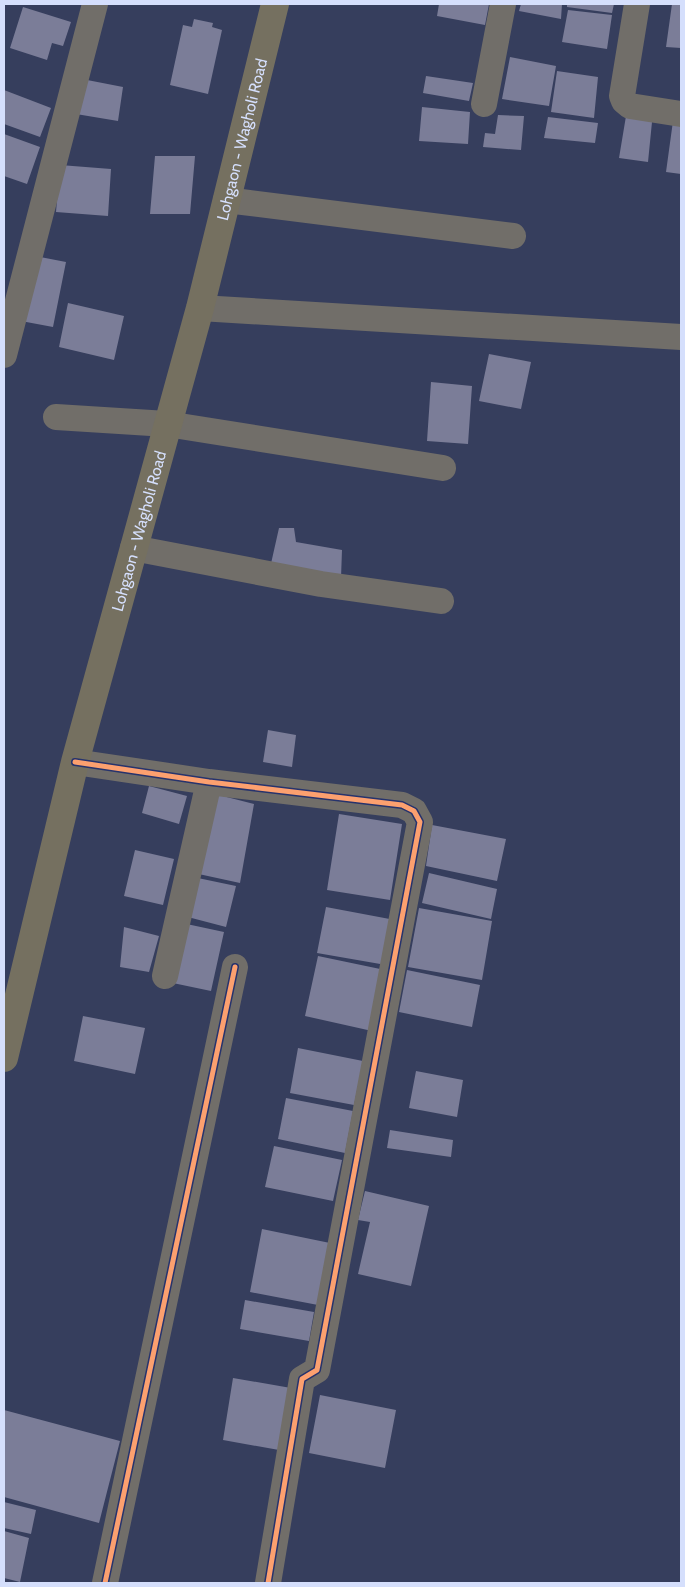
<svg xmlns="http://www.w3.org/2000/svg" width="685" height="1587" viewBox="0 0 685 1587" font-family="Cabin,sans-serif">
<rect width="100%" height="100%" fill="#363e5d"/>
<path fill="#7b7d98" d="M439,4H489L485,25L437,16Z
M521,4H562L561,19L519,11Z
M567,4H614L612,13L567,7Z
M672,4H681V48L666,47Z
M23,7L71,22L63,46L52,43L47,60L10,48Z
M568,10L612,15L607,49L562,42Z
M194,19L213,23L212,27L222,30L208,94L170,85L183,25L192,27Z
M510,57L556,66L549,106L502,99Z
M557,71L598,77L594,118L551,112Z
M426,76L473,83L469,101L423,93Z
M82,79L123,87L118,121L76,114Z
M4,90L51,108L40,137L4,124Z
M422,107L470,112L468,144L419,141Z
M627,110L653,112L648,162L619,158Z
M498,115L524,116L521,150L483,147L485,133L495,134Z
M548,117L598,123L595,143L544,138Z
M673,121L681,122V174L666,172Z
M4,134L40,147L27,184L4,176Z
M155,156H195L190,214H150Z
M60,165L111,169L108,216L56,212Z
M35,256L66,262L53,327L21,321Z
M68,303L124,316L114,360L59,347Z
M489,354L531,362L521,409L479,401Z
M431,382L472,386L468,444L427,441Z
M279,528H294L296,542L342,550L341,578L270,568Z
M268,730L296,735L292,767L263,762Z
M149,786L187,796L179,824L142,813Z
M211,793L254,804L240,883L194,873Z
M339,814L402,824L390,900L327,890Z
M432,825L506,839L497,881L426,866Z
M135,850L174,859L163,905L124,896Z
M429,873L497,889L491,919L422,903Z
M193,877L236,886L226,927L184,916Z
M326,907L395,920L386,965L317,953Z
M419,908L492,921L482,980L408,967Z
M182,923L224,932L211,991L168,982Z
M124,927L159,936L149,972L120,967Z
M318,956L385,970L372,1031L305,1016Z
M407,970L480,985L472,1027L399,1012Z
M83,1016L145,1028L135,1074L74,1061Z
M298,1048L363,1061L354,1105L290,1093Z
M416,1071L463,1080L457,1117L409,1108Z
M286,1098L353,1111L345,1153L278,1139Z
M390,1130L453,1140L451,1157L387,1148Z
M274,1146L342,1160L333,1201L265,1187Z
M365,1191L429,1206L411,1286L358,1274L370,1222L358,1220Z
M262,1229L330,1243L318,1305L250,1292Z
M245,1300L314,1312L309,1341L240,1329Z
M233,1378L291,1388L279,1450L223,1440Z
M320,1395L396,1410L385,1468L309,1453Z
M4,1410L120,1441L99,1523L4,1497Z
M4,1502L36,1510L31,1534L4,1528Z
M4,1531L29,1538L20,1582L4,1578Z"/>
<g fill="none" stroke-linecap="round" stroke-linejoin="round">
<path stroke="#716e69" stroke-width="26" d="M637,4L622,96L624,101L630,106L681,114
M484,104L503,4
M226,200L513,236
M200,308L681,337
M4,355L95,4
M56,417L167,424L443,468
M133,548L321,584L441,601
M75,762L209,782L402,805L414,811L420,822L317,1370L302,1379L268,1583
M165,976L209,782
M105,1583L235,967"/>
<path stroke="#757060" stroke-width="28" id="s1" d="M4,1058L75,762L200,308L275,4"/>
<defs>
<path id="cycleway" d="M75,762L209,782L402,805L414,811L420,822L317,1370L302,1379L268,1583
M105,1583L235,967"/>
</defs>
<use href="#cycleway" stroke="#26336d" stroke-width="8"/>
<use href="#cycleway" stroke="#fca06f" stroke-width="5"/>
</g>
<g text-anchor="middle" stroke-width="5" stroke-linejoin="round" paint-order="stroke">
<g font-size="16" fill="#d5dffc" stroke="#26336d">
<text dy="6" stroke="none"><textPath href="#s1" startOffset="949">Lohgaon - Wagholi Road</textPath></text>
<text dy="6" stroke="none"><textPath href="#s1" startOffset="544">Lohgaon - Wagholi Road</textPath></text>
</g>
</g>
<rect width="685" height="1587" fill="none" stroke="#d5dffc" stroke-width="10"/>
</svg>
